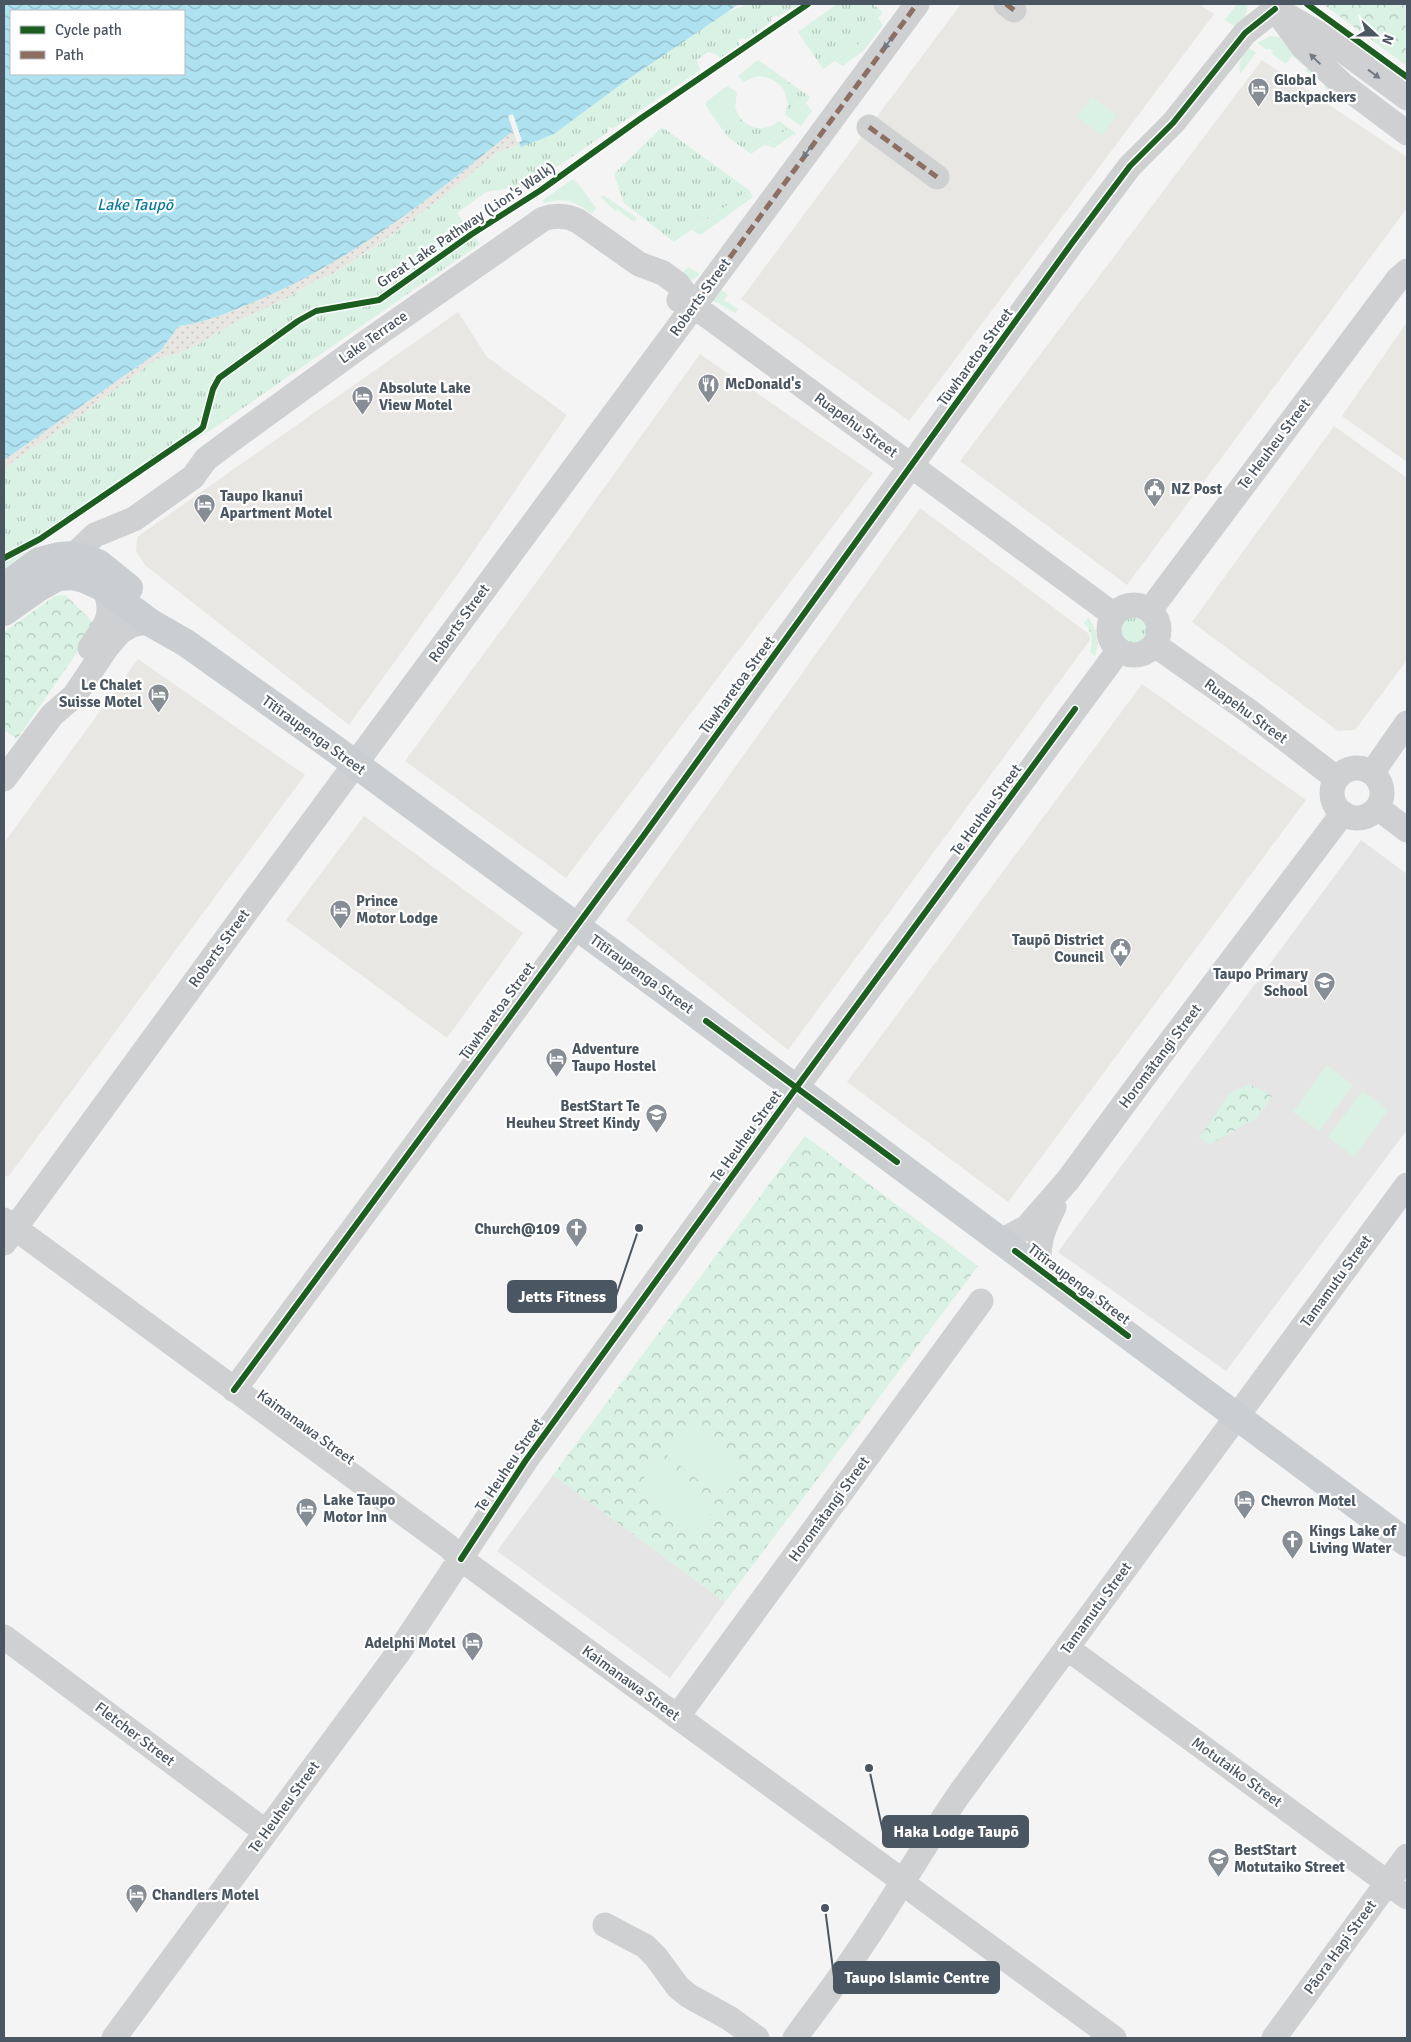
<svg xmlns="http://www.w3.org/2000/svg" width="1411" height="2042" viewBox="0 0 1411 2042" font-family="Signika,sans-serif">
<defs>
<pattern id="grass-tufts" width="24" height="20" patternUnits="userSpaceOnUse" patternTransform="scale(1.25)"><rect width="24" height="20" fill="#d9f2e3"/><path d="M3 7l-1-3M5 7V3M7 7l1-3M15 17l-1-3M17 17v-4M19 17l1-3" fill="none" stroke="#b2c7bb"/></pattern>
<pattern id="sand-dots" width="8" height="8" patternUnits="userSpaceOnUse" patternTransform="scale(1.25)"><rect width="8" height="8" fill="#e7e6e1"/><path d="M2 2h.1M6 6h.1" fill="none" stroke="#c8c7c4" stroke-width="1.8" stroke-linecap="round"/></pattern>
<pattern id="park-crowns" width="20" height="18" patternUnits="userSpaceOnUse" patternTransform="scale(1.25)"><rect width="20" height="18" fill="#d9f2e3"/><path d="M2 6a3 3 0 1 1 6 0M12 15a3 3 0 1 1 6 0" fill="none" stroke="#b2c7bb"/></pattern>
<pattern id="water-waves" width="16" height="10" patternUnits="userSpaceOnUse" patternTransform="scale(1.25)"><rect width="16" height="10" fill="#aee2f0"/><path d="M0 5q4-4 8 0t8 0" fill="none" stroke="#90bac6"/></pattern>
</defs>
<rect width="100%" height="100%" fill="#f4f4f4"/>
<path fill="#e8e7e3" d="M961,4H1199L1214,14L909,421L741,299Z
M1262,60L1407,157V208L1127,585L960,461Z
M458,312L487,357L567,415L460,571L349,725L146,566L136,552L137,537Z
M1407,322V462L1342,416Z
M700,354L873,473L566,878L405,761L546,569Z
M1334,426L1407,478V660L1355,730L1338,731L1192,622Z
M920,508L1089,634L1090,640L788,1050L626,920Z
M138,659L305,775L8,1177L4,1175V843Z
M1142,684L1306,800L1008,1202L847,1082Z
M364,816L523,933L447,1038L286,920Z"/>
<path fill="#e6e5e6" d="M1361,840L1407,874V1130L1226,1371L1058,1252Z
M553,1475L725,1602L670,1678L497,1551Z"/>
<path fill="url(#grass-tufts)" d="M749,4H798L778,17L776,16L771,17V22L746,40L744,38L738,39L739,45L720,58L716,54L708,52L697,60L700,70L614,128L608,127V132L531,185L486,192L457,213L480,244L211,430L46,537L4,569V468L81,415L158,358L176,354L199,344L239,320L286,299L314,281L331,275L380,244L443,197L497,152L554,134L627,80L727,12Z
M837,4H872L883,12L860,43L823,69L798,32Z
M789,82L810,97L793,121L785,114L788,104L784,90Z
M741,119C753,131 767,131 779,121L789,128L751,154L728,137L724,132Z
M662,127L749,190L674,242L624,203L614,174Z
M1120 630a15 15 0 1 1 30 0a15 15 0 1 1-30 0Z
M1088,618C1098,631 1100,640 1095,656L1090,652C1093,640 1092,632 1084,623Z"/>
<path fill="url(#sand-dots)" d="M515,129L521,147L518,145L497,152L443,197L379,244L331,275L314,281L286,299L239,320L199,344L176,354L158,358L81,415L4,468V460L161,350L179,326C202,323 222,315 244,306C344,267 432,196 515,129Z"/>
<path fill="url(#park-crowns)" d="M1323,4H1407V66Z
M65,595L96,625L17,739L4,730V632L55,596Z
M1249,1084L1272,1096L1257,1118L1210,1144L1199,1138L1229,1094Z
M805,1136L978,1266L725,1602L553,1475Z"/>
<path fill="#d9f2e3" d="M1237,4H1247C1249,14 1242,21 1237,28L1225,20Z
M878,18L883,25L864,50L843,66L835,61L860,43Z
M1270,36L1281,37L1329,85L1331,92L1325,88V85L1306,71L1308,68L1292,56L1286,64L1272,54L1273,51L1268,48L1267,50L1257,43Z
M1249,48L1256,53L1240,74C1239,61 1240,56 1249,48Z
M758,60L789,82L784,90C773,76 759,72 744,82L738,76Z
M727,86L737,92L735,108L741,119L724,132L706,106V102Z
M1092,97L1117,115L1102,135L1077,117Z
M806,103L812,111L801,126L793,121Z
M789,128L796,133L794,136L792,135L774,148L765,145Z
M573,179L581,187L596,208L592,214C575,201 565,197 544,203L543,200Z
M749,190L753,197L702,234H698L692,230Z
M603,195L637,218L634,222L618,210L615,211L601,197Z
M689,267L700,274L688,283L678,276Z
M717,286L728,295L724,300L738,309L735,313L712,300Z
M1327,1065L1353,1085L1319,1131L1293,1112Z
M1362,1091L1388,1110L1354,1157L1328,1137Z
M686,1424L744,1470L722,1499L663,1452Z
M658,1460L717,1506L694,1535L636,1488Z"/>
<path fill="url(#water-waves)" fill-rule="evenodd" d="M4,4H739L627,80L554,134L521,147L514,130C432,197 344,267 244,306C222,315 202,323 179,326L161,350L4,460ZM11,11H184V74H11Z"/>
<path fill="#f4f4f4" d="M513,114L522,141L517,142L508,116Z"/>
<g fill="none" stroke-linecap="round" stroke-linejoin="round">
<path stroke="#ced0d2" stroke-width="25" d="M1006,4L1014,10
M1275,9L1303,47L1343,85L1407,133
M1283,13L1323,36L1407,98
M869,127L937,177
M679,300L694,306L1114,615
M60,564L74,555L95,535L134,519L193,477L206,459L230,441L365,343L543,219C555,215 566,215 578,221L639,264L663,273L678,284L694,306
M1109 630a25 25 0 1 1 50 0a25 25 0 1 1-50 0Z
M1150,610L1398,279L1407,271
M1155,645L1250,712L1336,778
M90,648C105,626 116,615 104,588
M1332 793a25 25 0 1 1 50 0a25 25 0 1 1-50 0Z
M1372,773L1407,723
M4,779L52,715L74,696L107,647L120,632L132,625L141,623H151
M1378,808L1407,830
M4,1220L448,1546L461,1559L893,1874L912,1890L1114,2038
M1001,1241L1027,1227L1068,1180L1149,1070L1343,813
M4,1243L254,901L917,4
M1039,1269C1038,1242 1042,1231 1054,1207
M234,1390L644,835L1072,243L1130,166L1173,123L1245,33L1275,9
M4,1637L266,1832
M1067,1648L1407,1897
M677,1717L981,1301
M605,1925L645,1946L656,1957L678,1987L689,1996L729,2018L757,2038
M114,2038L398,1653L526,1460L796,1088L1119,650
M795,2038C816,2009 838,1981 858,1951C894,1899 924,1845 960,1793L1407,1185
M1274,2038L1407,1856"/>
<path stroke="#caced1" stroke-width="28" d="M4,587L39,561L59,556L74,555L98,563L129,588
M4,612L38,588L58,577L72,576L84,579L104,588L151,623L186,643L332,747L685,1006L1407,1543"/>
<path stroke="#8d6e63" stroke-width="5" stroke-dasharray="10 5" stroke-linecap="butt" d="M1006,4L1014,10
M869,127L937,177
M694,306L917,4"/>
<defs>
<path id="cycleway" d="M1307,4L1407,77
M4,558L40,539L200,430L203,427L213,389L219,378L298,321L316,311L379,300L472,234L541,190L640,119L808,4
M706,1021L897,1162
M1015,1251L1128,1336
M234,1390L644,835L1072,243L1130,166L1173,123L1245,33L1275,9
M461,1559L526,1460L796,1088L1075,709"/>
</defs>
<use href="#cycleway" stroke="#fff" stroke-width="9"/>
<use href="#cycleway" stroke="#1b5e20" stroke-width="6"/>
</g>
<defs><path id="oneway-solid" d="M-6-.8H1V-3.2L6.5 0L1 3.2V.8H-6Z" transform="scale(1.25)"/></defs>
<g fill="#727b83">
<use href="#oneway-solid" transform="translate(888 43) rotate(127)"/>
<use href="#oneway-solid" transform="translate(1315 59) rotate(-136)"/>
<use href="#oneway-solid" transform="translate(1374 74) rotate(36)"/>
<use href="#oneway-solid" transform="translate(807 152) rotate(126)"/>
</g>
<defs>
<symbol id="hotel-pin" viewBox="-11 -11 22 30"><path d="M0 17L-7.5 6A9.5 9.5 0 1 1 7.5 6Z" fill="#868d94" stroke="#fff"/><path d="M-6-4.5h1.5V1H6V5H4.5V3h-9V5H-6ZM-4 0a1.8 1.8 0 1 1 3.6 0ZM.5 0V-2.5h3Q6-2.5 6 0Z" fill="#fff"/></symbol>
<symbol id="restaurant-pin" viewBox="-11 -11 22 30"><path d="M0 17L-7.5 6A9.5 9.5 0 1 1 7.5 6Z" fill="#868d94" stroke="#fff"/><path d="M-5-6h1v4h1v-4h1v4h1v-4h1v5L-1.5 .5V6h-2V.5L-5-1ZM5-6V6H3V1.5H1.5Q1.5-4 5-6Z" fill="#fff"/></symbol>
<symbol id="civic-pin" viewBox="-11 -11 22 30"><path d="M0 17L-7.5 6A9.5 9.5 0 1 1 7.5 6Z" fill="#868d94" stroke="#fff"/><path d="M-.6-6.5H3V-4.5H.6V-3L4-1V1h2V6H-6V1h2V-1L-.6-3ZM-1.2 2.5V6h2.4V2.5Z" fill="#fff"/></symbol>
<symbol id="school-pin" viewBox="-11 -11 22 30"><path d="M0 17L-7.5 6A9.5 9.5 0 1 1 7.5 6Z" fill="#868d94" stroke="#fff"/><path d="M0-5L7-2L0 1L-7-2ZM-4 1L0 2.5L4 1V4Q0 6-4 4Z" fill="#fff"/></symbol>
<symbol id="church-pin" viewBox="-11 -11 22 30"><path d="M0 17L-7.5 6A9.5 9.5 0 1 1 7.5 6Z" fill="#868d94" stroke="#fff"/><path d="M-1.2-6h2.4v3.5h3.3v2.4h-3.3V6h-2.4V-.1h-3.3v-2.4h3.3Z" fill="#fff"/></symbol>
</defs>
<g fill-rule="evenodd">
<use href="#hotel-pin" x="1246" y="76" width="25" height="34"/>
<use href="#restaurant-pin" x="696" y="372" width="25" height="34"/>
<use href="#hotel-pin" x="350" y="384" width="25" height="34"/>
<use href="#civic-pin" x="1142" y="476" width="25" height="34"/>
<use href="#hotel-pin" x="192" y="492" width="25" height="34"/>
<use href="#hotel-pin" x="146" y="682" width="25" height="34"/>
<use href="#hotel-pin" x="328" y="898" width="25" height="34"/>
<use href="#civic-pin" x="1108" y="936" width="25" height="34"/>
<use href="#school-pin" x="1312" y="970" width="25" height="34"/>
<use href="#hotel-pin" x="544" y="1046" width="25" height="34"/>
<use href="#school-pin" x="644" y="1102" width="25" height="34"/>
<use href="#church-pin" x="564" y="1216" width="25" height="34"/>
<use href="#hotel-pin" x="1232" y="1488" width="25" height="34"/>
<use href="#hotel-pin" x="294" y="1496" width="25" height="34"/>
<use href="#church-pin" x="1280" y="1528" width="25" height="34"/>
<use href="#hotel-pin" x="460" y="1630" width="25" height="34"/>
<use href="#school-pin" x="1206" y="1846" width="25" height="34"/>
<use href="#hotel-pin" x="124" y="1882" width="25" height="34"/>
</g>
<g text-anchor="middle" stroke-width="4.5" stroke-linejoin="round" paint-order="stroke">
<g font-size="15" font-weight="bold" fill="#4a5661" stroke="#fff" text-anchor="start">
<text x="1274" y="85">Global<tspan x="1274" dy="17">Backpackers</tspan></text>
<text x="725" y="389">McDonald's</text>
<text x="379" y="393">Absolute Lake<tspan x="379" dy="17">View Motel</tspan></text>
<text x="1171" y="494">NZ Post</text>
<text x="220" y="501">Taupo Ikanui<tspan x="220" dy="17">Apartment Motel</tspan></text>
<text x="142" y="690" text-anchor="end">Le Chalet<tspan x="142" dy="17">Suisse Motel</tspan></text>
<text x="356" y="906">Prince<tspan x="356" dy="17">Motor Lodge</tspan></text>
<text x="1104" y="945" text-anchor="end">Taupō District<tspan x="1104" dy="17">Council</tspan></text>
<text x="1308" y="979" text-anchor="end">Taupo Primary<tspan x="1308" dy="17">School</tspan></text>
<text x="572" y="1054">Adventure<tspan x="572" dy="17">Taupo Hostel</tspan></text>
<text x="640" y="1111" text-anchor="end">BestStart Te<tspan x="640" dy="17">Heuheu Street Kindy</tspan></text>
<text x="560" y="1234" text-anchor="end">Church@109</text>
<text x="323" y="1505">Lake Taupo<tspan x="323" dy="17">Motor Inn</tspan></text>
<text x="1261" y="1506">Chevron Motel</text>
<text x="1309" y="1536">Kings Lake of<tspan x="1309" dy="17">Living Water</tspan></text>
<text x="456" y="1648" text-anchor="end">Adelphi Motel</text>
<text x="1234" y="1855">BestStart<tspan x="1234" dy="17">Motutaiko Street</tspan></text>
<text x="152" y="1900">Chandlers Motel</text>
</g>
<g font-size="15" fill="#4a5661" stroke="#fff">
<text transform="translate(466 225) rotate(-34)" y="5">Great Lake Pathway (Lion's Walk)</text>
<text transform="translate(700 297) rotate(-54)" y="5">Roberts Street</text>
<text transform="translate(373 337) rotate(-35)" y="5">Lake Terrace</text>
<text transform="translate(975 357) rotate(-54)" y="5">Tūwharetoa Street</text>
<text transform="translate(856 425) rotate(36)" y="5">Ruapehu Street</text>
<text transform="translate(1274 444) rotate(-53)" y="5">Te Heuheu Street</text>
<text transform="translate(459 623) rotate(-54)" y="5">Roberts Street</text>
<text transform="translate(737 685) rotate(-54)" y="5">Tūwharetoa Street</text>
<text transform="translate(1246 711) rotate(36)" y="5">Ruapehu Street</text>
<text transform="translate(314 735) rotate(36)" y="5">Tītīraupenga Street</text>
<text transform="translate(986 810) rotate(-54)" y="5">Te Heuheu Street</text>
<text transform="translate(219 948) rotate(-54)" y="5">Roberts Street</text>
<text transform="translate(642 974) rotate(36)" y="5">Tītīraupenga Street</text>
<text transform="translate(497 1011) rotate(-54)" y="5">Tūwharetoa Street</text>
<text transform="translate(1160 1056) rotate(-53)" y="5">Horomātangi Street</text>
<text transform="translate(746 1136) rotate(-54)" y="5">Te Heuheu Street</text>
<text transform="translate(1336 1281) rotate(-54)" y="5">Tamamutu Street</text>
<text transform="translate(1079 1284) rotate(37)" y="5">Tītīraupenga Street</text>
<text transform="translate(306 1427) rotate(36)" y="5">Kaimanawa Street</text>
<text transform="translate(509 1465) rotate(-56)" y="5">Te Heuheu Street</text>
<text transform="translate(829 1509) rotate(-54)" y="5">Horomātangi Street</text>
<text transform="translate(1096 1608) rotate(-54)" y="5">Tamamutu Street</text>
<text transform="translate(631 1683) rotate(36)" y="5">Kaimanawa Street</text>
<text transform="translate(135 1734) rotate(37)" y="5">Fletcher Street</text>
<text transform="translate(1237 1772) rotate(36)" y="5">Motutaiko Street</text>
<text transform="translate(284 1807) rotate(-54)" y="5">Te Heuheu Street</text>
<text transform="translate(1340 1947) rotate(-54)" y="5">Pāora Hapi Street</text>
</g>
<g font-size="16" font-style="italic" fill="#0c7c9b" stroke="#fff">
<text x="135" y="210">Lake Taupō</text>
</g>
</g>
<path fill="none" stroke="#4a5661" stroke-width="2" d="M639 1228L616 1296M869 1768L883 1832M825 1908L834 1977"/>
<g fill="#4a5661" stroke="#fff" stroke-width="2">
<circle cx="639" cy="1228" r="5"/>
<circle cx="869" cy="1768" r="5"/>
<circle cx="825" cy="1908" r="5"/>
</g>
<g fill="#4a5661" stroke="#4a5661" stroke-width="2">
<rect x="508" y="1281" width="108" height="31" rx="5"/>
<rect x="883" y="1816" width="145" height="31" rx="5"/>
<rect x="834" y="1962" width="165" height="31" rx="5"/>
</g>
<g font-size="16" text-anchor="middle" font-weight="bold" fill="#fff">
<text x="562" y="1302">Jetts Fitness</text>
<text x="956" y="1837">Haka Lodge Taupō</text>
<text x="917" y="1983">Taupo Islamic Centre</text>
</g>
<rect width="1411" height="2042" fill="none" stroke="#4a5661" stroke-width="10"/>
<rect x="10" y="10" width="175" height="65" fill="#ffffff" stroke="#b7bbc0"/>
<rect x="20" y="26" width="25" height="8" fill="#1b5e20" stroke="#b7bbc0"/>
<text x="55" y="35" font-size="15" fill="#4a5661">Cycle path</text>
<rect x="20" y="51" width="25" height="8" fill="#8d6e63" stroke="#b7bbc0"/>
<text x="55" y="60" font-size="15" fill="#4a5661">Path</text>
<g transform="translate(1376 35) rotate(111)" stroke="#ffffff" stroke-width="4" paint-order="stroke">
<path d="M0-4L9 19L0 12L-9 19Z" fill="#4a5661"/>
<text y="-8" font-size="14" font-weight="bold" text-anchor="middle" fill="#4a5661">N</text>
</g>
</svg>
